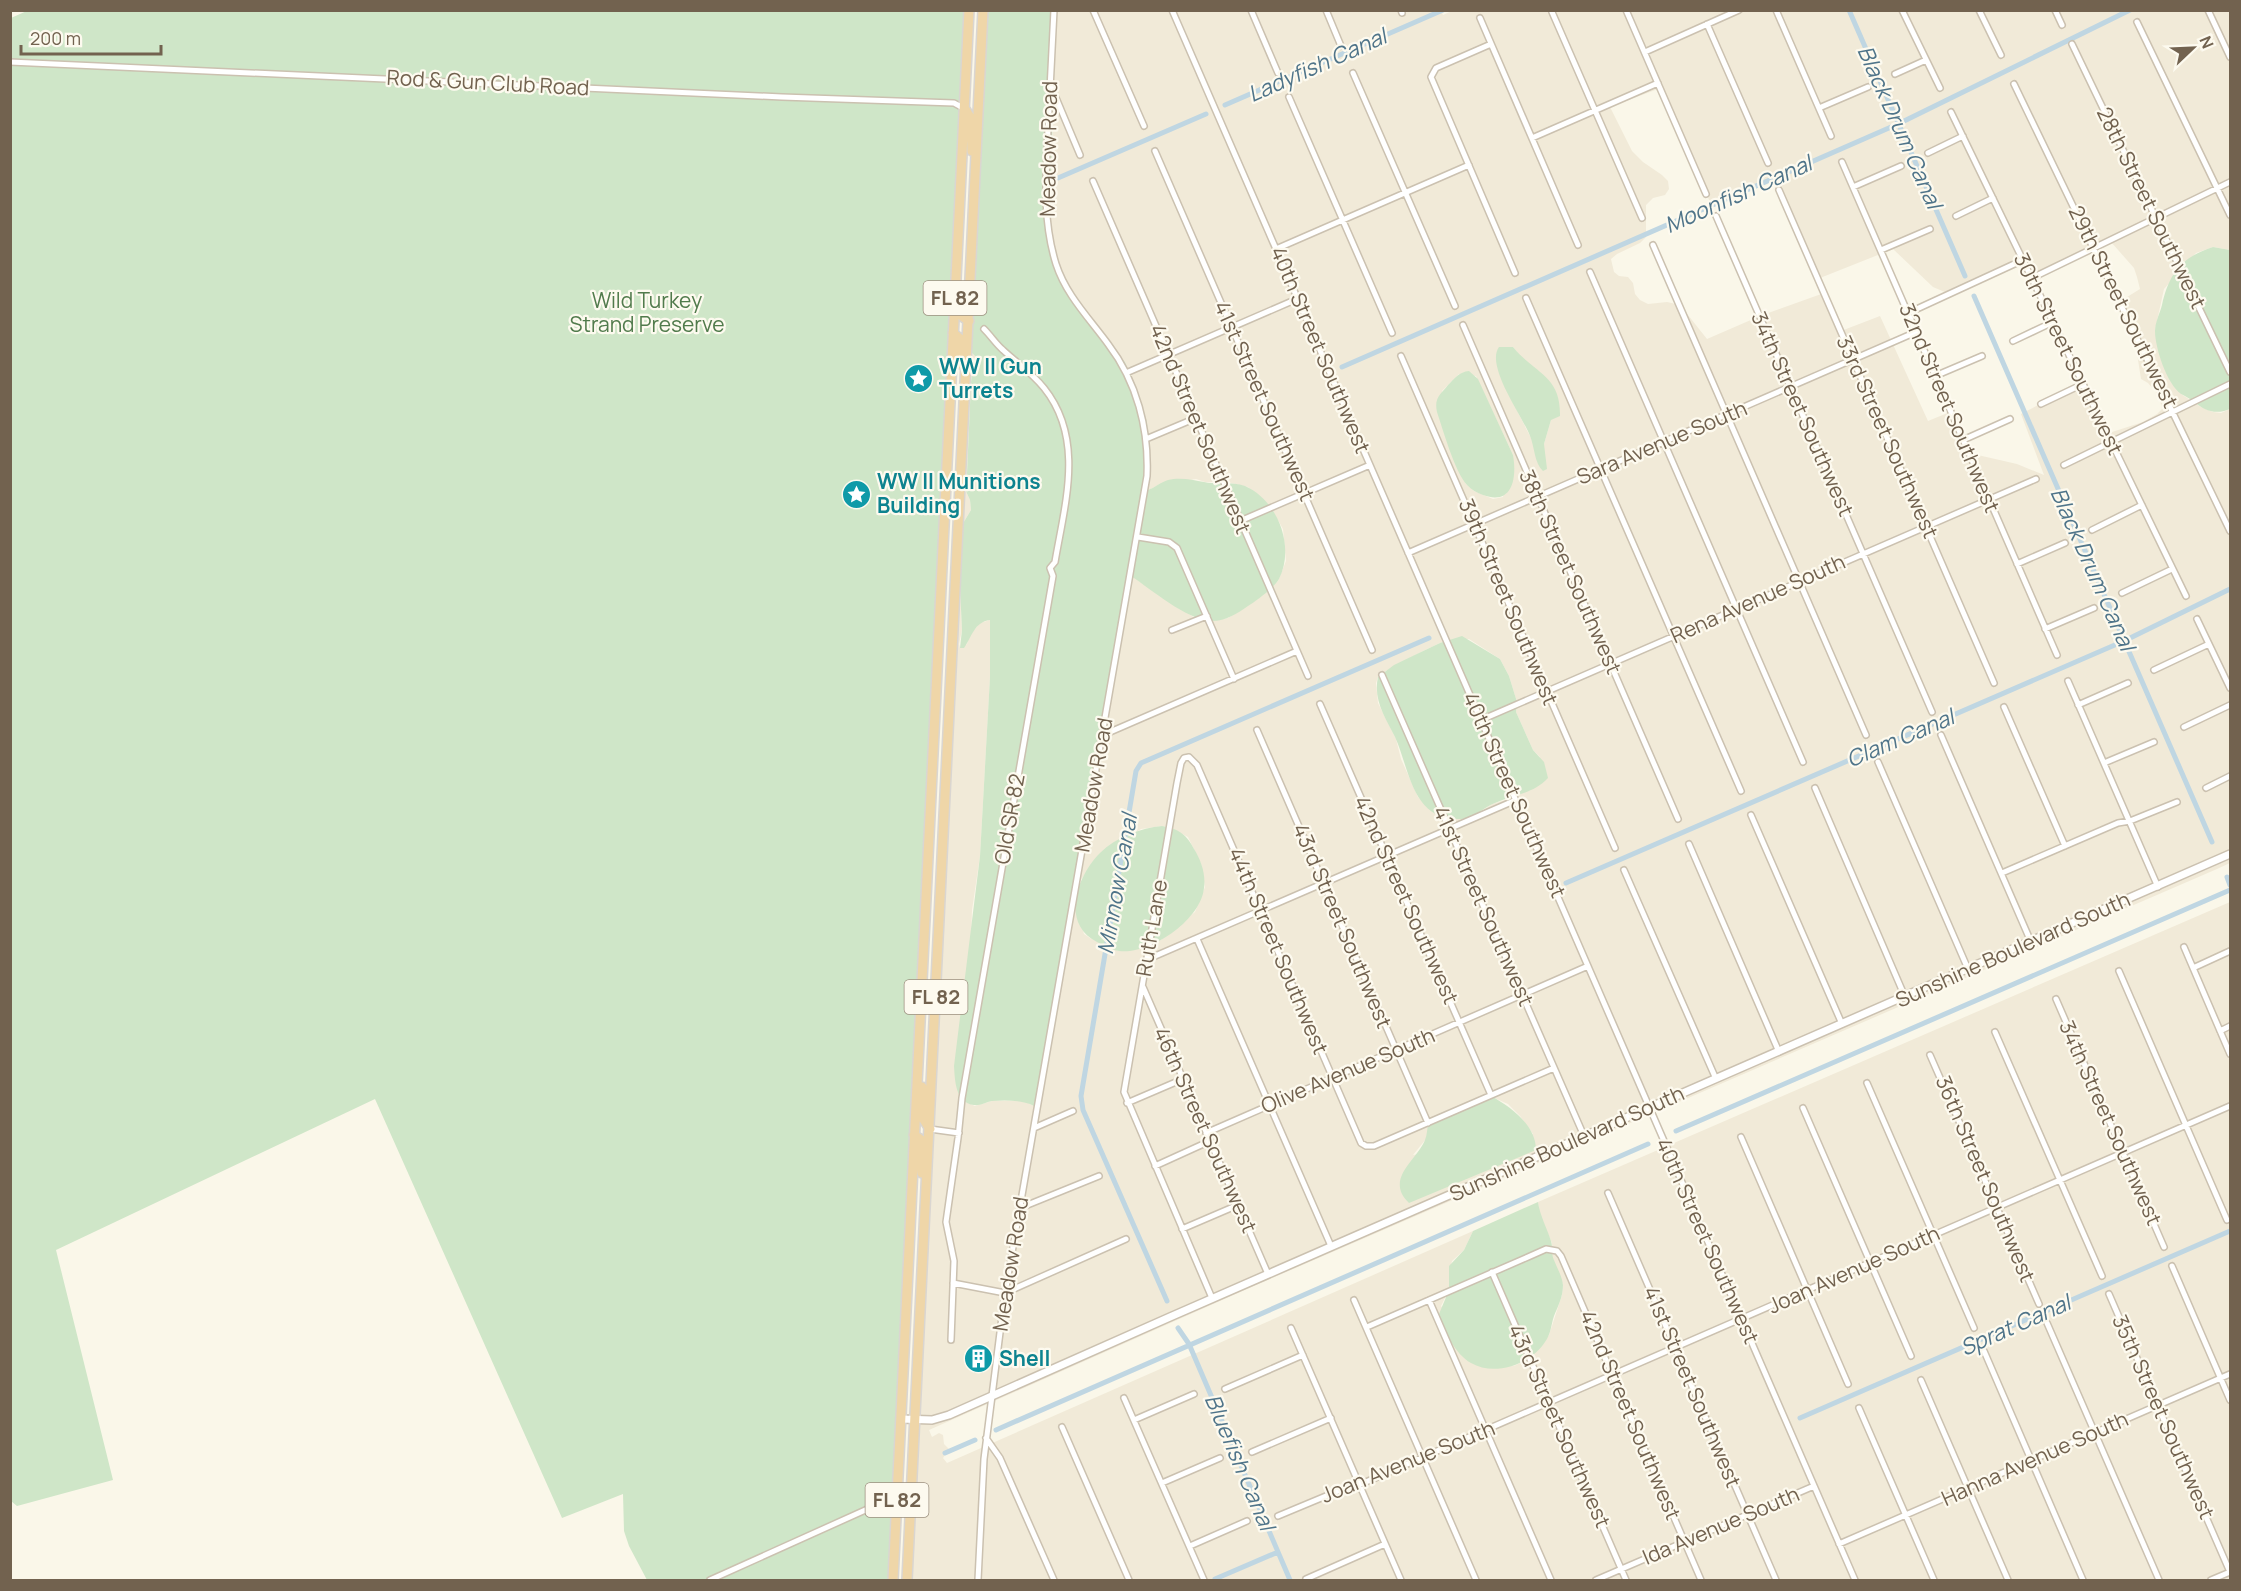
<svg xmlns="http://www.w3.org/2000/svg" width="2241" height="1591" viewBox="0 0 2241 1591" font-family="Manrope,sans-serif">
<rect width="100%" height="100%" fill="#faf7e9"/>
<path fill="#f1ead8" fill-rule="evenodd" d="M1441,10L1443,15L1454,10L2230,11V250L2213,247L2196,253L2164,289L2155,330L2164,367L2181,394L2201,407L2213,412L2221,413L2230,409V851L949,1413L932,1417H919L970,351L978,359L972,373L971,382L967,473L964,487L970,500L971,510L962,525L960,588L962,630L959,644L960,648L967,644L969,636L980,623L990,620V677L980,856L972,910L966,1102L970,1104L975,1106L992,1101H1024L1034,1106L1132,576L1195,618L1211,621L1228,618L1259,598L1278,581L1286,561L1283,529L1270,506L1248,487L1227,482H1205L1196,479L1160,484L1147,491L1149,449L1147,422L1140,397L1125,362L1075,303L1059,269L1050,229L1056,11ZM1658,89L1710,202L1774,177L1815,280L1893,249L1933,287L1947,293L1960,292L1983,282L2014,264L2025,265L2035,277L2111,242L2134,268L2137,277L2140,289L2119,302L2136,347L2141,379L2148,383L2159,396L2162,409L2157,414L2143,422L2109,433L2081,383L2021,414L2044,475L2017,464L1969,453L1950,412L1928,421L1880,316L1841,331L1824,293L1760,316L1707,339L1684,310L1676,304L1667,302L1648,304L1640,300L1635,294L1633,283L1628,277L1619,276L1614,272L1611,259L1617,254L1640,243L1646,237V205L1653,198L1665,195L1669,189L1668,181L1662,175L1643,162L1632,151L1610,107ZM1499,347H1513L1523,360L1540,372L1551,420L1544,444L1533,442L1509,395L1499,371ZM1459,374L1476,376L1513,455L1503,497L1493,499L1474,491L1466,484L1456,464L1442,391ZM1469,639L1500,659L1509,676L1517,702L1516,712L1533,750L1540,757L1518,796L1492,804L1477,814L1463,819L1439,816L1418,797L1401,759L1396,739L1378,703L1376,683L1378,677L1384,672L1421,652L1440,643ZM1162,826L1169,827L1188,837L1201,864L1205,887L1195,912L1161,940L1118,951L1090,938L1084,934L1076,908L1077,889L1080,881L1101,853L1141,829ZM1492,1097L1508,1104L1520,1116L1533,1134L1413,1155L1426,1139Z
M2230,857V863L2217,869L1247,1289L929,1430L932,1437L939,1433L943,1435L944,1444L950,1450L947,1452L943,1458L947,1463L1473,1231L1464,1250L1452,1261L1449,1274V1290L1441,1306L1488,1367L1514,1366L1531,1357L1549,1335L1562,1295L1563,1285L1552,1256V1243L1540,1216L1538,1202L2230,902V1580H910L918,1422H932Z"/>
<path fill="#cfe6c8" d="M29,10L967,11L891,1580H647L629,1546L624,1531L623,1494L562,1518L375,1099L56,1250L113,1480L17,1506L11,1501V18Z
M986,11H1056L1050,212L1053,251L1068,291L1097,331L1125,362L1140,398L1147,422L1149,449L1148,490C1154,488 1161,482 1168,480C1180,477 1193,480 1204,482C1218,485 1231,481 1245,486C1279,501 1295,548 1279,579C1275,587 1256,601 1248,606C1237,614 1224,622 1210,621C1186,619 1152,590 1131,576L1034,1106C1022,1100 1006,1100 992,1101C986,1102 980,1106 974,1105C955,1103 955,1080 954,1066L980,856L990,677V620C974,622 972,637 964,648H960L962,630L960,588L962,525L971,510L970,500L964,487L967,473L971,382L972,373L978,359L970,351Z
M2213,247L2230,250V409C2215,415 2205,411 2193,401C2189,398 2185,396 2181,394C2167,384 2155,348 2155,331C2155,322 2160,313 2162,305C2169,273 2182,257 2213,247Z
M1499,347H1513C1535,374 1561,375 1560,416L1551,420L1544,444L1547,469L1543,471C1534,463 1535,448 1530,436C1523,417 1485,366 1499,347Z
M1469,371L1478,379L1513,455C1517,477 1513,506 1483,495C1477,493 1472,490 1467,485C1455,472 1443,430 1437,412C1434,398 1440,395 1448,385C1455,378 1459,372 1469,371Z
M1462,636L1500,659L1509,676L1517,702L1516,712L1533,750L1544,762L1548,778C1533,794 1515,794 1495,803C1484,807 1475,818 1462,819C1412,822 1410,770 1395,737C1385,717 1373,700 1378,677L1394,665L1421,652L1440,643Z
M1162,826C1178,828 1187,835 1194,849C1201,860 1206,874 1204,888C1201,920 1150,955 1119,951C1112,950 1103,945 1097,942C1060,923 1077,876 1100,853C1116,837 1141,828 1162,826Z
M1491,1096C1511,1107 1536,1125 1536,1150L1409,1203C1384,1179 1417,1160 1425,1140C1427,1135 1427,1130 1428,1125Z
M1538,1202C1540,1216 1547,1228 1551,1241C1553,1247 1551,1254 1554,1260C1557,1268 1562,1276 1563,1285C1563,1297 1558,1306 1554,1316C1551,1325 1551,1334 1545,1342C1531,1364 1495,1377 1471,1363C1455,1354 1444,1331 1439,1314L1449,1290V1266L1464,1250L1473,1231Z"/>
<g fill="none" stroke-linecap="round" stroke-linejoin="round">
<path stroke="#bfd6e2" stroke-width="5" d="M1849,10L1965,276
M1225,105L1443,10
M1058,178L1206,114
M1974,296L2212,842
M1342,367L1898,124L2130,10
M2227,877L2230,885
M1566,883L2124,641L2230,589
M1676,1131L2230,890
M1167,1301L1083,1110L1081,1096L1136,771L1141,763L1429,638
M1178,1328L1189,1344L1290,1580
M1800,1418L2230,1231
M996,1430L1648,1144
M945,1453L975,1440
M1215,1579L1278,1552"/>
<defs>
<path id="minor" d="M1093,10L1144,126
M1172,10L1855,1580
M1251,10L1278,73
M1326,10L1341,46
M1401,10L1402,13
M1626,10L1706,194
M1776,10L1831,136
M1902,10L1940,88
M1979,10L2001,55
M2055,10L2062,25
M2208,10L2230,57
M1552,12L1642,218
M1480,18L1578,245
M2137,22L2230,215
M1707,24L1768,163
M1491,44L1436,68L1431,77L1515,273
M2072,44L2230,372
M1645,52L1739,10
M10,62L782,97L954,103L965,109
M1353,73L1455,306
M1895,74L1926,60
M2014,84L2230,531
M1051,86L1080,155
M1289,97L1392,333
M1819,108L1868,87
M1951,112L2186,596
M1532,138L1658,83
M1155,151L1372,650
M1928,153L1963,136
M1842,162L2057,655
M1093,181L1308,676
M1853,187L1901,166
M1779,190L1994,683
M1716,216L1932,712
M1956,216L1993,198
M1653,245L1866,735
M1276,249L1469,165
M1881,250L1930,229
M1590,272L1803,762
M2032,278L2230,182
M1526,298L1741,791
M1908,313L2023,260
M1463,325L1678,819
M2013,341L2053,322
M1401,356L1615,848
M1126,373L1297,299
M1935,376L1982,356
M2041,404L2083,384
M1146,439L1196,418
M1963,440L2010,419
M2064,465L2230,384
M1240,521L1370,465
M2092,530L2142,505
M1138,537L1169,542L1177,548L1234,679
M1408,553L1916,332
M2017,564L2065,543
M2122,593L2172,569
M2197,619L2230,688
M2045,629L2094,608
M1172,630L1207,616
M2154,670L2209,644
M1382,675L1584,1136
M2068,681L2158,887
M1320,704L1491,1095
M2078,705L2128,683
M2004,707L2065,846
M1481,720L2036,479
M2184,727L2230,705
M1104,729L1110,732L1297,651
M1257,730L1428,1123
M1941,735L2031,942
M1878,762L1968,969
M2104,763L2154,742
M1815,788L1905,997
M2206,788L2230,776
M1751,815L1842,1024
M1689,844L1779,1052
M1624,870L1716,1079
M2002,873L2118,823L2130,821L2177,802
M1197,939L1331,1246
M2184,947L2230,1054
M1146,960L1516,800
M2193,968L2230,951
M2119,971L2227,1220
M1143,987L1268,1274
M2056,999L2164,1247
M2220,1031L2230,1026
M1995,1032L2102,1276
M1930,1055L2039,1304
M1867,1083L1974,1328
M1127,1103L1183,1079
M1803,1108L1911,1356
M1034,1128L1073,1111
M930,1129L959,1133
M1206,1133L1588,966
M1741,1137L1848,1384
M1155,1166L1210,1141
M1608,1193L1776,1580
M1020,1208L1099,1176
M1182,1229L1238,1205
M2172,1266L2230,1400
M1492,1272L1626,1580
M953,1283L1005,1293L1126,1239
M2109,1294L2230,1572
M1212,1298L1124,1092L1177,783L1181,763L1184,758L1189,757L1197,765L1361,1143L1366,1146H1374L1554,1068
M1354,1300L1476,1580
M1429,1300L1551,1580
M2047,1323L2159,1580
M1367,1327L1528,1257L1546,1249L1557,1251L1561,1256L1701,1580
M1291,1328L1401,1580
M951,1340L954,1261L946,1222L958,1138L962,1098L1053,576L1050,568L1055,562C1065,503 1085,439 1044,388C1032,373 1017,363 1003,350C996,344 991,336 984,329
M1984,1351L2083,1580
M1921,1380L2008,1580
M1225,1389L1303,1355
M1124,1398L1204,1580
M1859,1408L1934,1580
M1134,1420L1194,1394
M1062,1427L1129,1580
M986,1438L1000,1458L1054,1580
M1252,1452L1331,1418
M1162,1483L1220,1458
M1278,1516L1350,1486L1359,1485L2230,1106
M1839,1544L2230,1374
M1190,1546L1247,1521
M1306,1579L1385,1544
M710,1580L872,1507L897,1502
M978,1580L984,1459L1005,1293L1147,476C1149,429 1137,382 1108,344C1089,318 1066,295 1056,264C1042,219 1046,175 1048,129C1050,89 1052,50 1054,10
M1596,1580L1814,1486
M2211,1580L2230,1572"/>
<path id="tertiary" d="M901,1419L932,1420L949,1415L1170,1317L2230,854"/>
<path id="trunk" d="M965,109L971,119L972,151
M961,288L962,316L969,321
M953,333L960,339L961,364
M922,1087L923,1118L930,1129
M914,1135L921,1140L922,1173
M893,1580L969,10
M907,1580L983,10"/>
</defs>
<use href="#minor" stroke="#cbc1b0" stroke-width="8"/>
<use href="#tertiary" stroke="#cbc1b0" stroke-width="10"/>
<use href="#trunk" stroke="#dad6d1" stroke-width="12"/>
<use href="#minor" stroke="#fff" stroke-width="5"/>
<use href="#tertiary" stroke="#fff" stroke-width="7"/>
<use href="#trunk" stroke="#efd6a8" stroke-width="9"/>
</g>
<defs>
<symbol id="sight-disc" viewBox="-11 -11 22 22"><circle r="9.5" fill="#0f9aa8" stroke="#fdfaef"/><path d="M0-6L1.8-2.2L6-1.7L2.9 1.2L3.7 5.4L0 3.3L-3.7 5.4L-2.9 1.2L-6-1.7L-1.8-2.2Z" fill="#fff"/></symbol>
<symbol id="building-disc" viewBox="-11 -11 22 22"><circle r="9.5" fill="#0f9aa8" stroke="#fdfaef"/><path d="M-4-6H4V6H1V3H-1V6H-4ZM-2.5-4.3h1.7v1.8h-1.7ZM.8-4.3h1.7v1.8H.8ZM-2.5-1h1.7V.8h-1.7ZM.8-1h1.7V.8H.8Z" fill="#fff"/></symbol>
</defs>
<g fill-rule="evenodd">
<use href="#sight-disc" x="902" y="362" width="33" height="33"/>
<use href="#sight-disc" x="840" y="478" width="33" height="33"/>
<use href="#building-disc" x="962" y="1342" width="33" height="33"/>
</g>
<g text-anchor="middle" stroke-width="4.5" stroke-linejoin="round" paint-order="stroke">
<g fill="#fdfaef" stroke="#9c907f" stroke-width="1.5">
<rect x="923.5" y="281" width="63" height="34" rx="4.5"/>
<rect x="904.5" y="980" width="63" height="34" rx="4.5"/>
<rect x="865.5" y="1483" width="63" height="34" rx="4.5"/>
</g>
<g font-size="20" font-weight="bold" fill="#72624f">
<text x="955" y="305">FL 82</text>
<text x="936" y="1004">FL 82</text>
<text x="897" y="1507">FL 82</text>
</g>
<g font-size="21" fill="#72624f" stroke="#fdfaef">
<text transform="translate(488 83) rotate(3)" y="7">Rod &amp; Gun Club Road</text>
<text transform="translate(1049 149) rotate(-89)" y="7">Meadow Road</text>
<text transform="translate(2151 208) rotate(64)" y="7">28th Street Southwest</text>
<text transform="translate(2123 307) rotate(64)" y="7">29th Street Southwest</text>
<text transform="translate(1320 350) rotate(67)" y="7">40th Street Southwest</text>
<text transform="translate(2068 354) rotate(64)" y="7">30th Street Southwest</text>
<text transform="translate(1264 401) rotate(66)" y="7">41st Street Southwest</text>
<text transform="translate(1949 408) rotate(67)" y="7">32nd Street Southwest</text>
<text transform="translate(1802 414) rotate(66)" y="7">34th Street Southwest</text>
<text transform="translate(1200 429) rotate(67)" y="7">42nd Street Southwest</text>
<text transform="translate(1887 437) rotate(66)" y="7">33rd Street Southwest</text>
<text transform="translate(1662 443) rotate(-23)" y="7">Sara Avenue South</text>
<text transform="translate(1570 572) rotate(66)" y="7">38th Street Southwest</text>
<text transform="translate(1758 599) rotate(-24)" y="7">Rena Avenue South</text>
<text transform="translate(1508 602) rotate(67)" y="7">39th Street Southwest</text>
<text transform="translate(1094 785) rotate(-80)" y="7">Meadow Road</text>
<text transform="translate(1514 795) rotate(66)" y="7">40th Street Southwest</text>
<text transform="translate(1010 819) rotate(-80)" y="7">Old SR 82</text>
<text transform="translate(1406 900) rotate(66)" y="7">42nd Street Southwest</text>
<text transform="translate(1483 906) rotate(66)" y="7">41st Street Southwest</text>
<text transform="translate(1342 926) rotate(67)" y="7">43rd Street Southwest</text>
<text transform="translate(1152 928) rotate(-80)" y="7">Ruth Lane</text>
<text transform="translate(2013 950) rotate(-24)" y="7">Sunshine Boulevard South</text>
<text transform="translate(1278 951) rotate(67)" y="7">44th Street Southwest</text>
<text transform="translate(1348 1071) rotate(-23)" y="7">Olive Avenue South</text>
<text transform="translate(2110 1123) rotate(66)" y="7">34th Street Southwest</text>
<text transform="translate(1205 1130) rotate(66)" y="7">46th Street Southwest</text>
<text transform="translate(1567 1144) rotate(-24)" y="7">Sunshine Boulevard South</text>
<text transform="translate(1985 1179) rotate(67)" y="7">36th Street Southwest</text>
<text transform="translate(1707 1241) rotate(66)" y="7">40th Street Southwest</text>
<text transform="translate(1011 1264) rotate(-81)" y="7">Meadow Road</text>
<text transform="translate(1854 1270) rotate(-24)" y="7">Joan Avenue South</text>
<text transform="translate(1692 1387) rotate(67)" y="7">41st Street Southwest</text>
<text transform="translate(1630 1415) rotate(67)" y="7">42nd Street Southwest</text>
<text transform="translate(2163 1417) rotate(66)" y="7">35th Street Southwest</text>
<text transform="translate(1559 1426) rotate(66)" y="7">43rd Street Southwest</text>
<text transform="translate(2035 1459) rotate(-24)" y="7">Hanna Avenue South</text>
<text transform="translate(1408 1462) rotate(-22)" y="7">Joan Avenue South</text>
<text transform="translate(1721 1526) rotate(-23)" y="7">Ida Avenue South</text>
</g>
<g font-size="21" fill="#517b4c" stroke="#fdfaef">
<text x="647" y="308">Wild Turkey<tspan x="647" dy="24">Strand Preserve</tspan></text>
</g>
<g font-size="21" font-weight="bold" fill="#0d838f" stroke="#fdfaef" text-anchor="start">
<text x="939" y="374">WW II Gun<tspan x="939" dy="24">Turrets</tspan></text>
<text x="877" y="489">WW II Munitions<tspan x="877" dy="24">Building</tspan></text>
<text x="999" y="1366">Shell</text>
</g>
<g font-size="22" font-style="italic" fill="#4f7489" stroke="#fdfaef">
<text transform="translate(1317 65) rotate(-24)" y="8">Ladyfish Canal</text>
<text transform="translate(1900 127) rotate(66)" y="8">Black Drum Canal</text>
<text transform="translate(1738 194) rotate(-24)" y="8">Moonfish Canal</text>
<text transform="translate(2093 569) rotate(66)" y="8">Black Drum Canal</text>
<text transform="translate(1900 738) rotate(-23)" y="8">Clam Canal</text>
<text transform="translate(1117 884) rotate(-80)" y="8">Minnow Canal</text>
<text transform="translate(2015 1325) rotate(-24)" y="8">Sprat Canal</text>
<text transform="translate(1240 1462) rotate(67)" y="8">Bluefish Canal</text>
</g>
</g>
<rect width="2241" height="1591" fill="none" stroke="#72624f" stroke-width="24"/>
<g transform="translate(2193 48) rotate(67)" stroke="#fdfaef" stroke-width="4.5" paint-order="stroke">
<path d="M0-4.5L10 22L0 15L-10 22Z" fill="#72624f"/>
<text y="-9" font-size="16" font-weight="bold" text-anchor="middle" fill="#72624f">N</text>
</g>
<path d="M21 45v9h140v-9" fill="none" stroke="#72624f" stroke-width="3"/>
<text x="30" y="45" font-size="18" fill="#72624f" stroke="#fdfaef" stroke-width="4.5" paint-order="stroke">200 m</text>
</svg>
